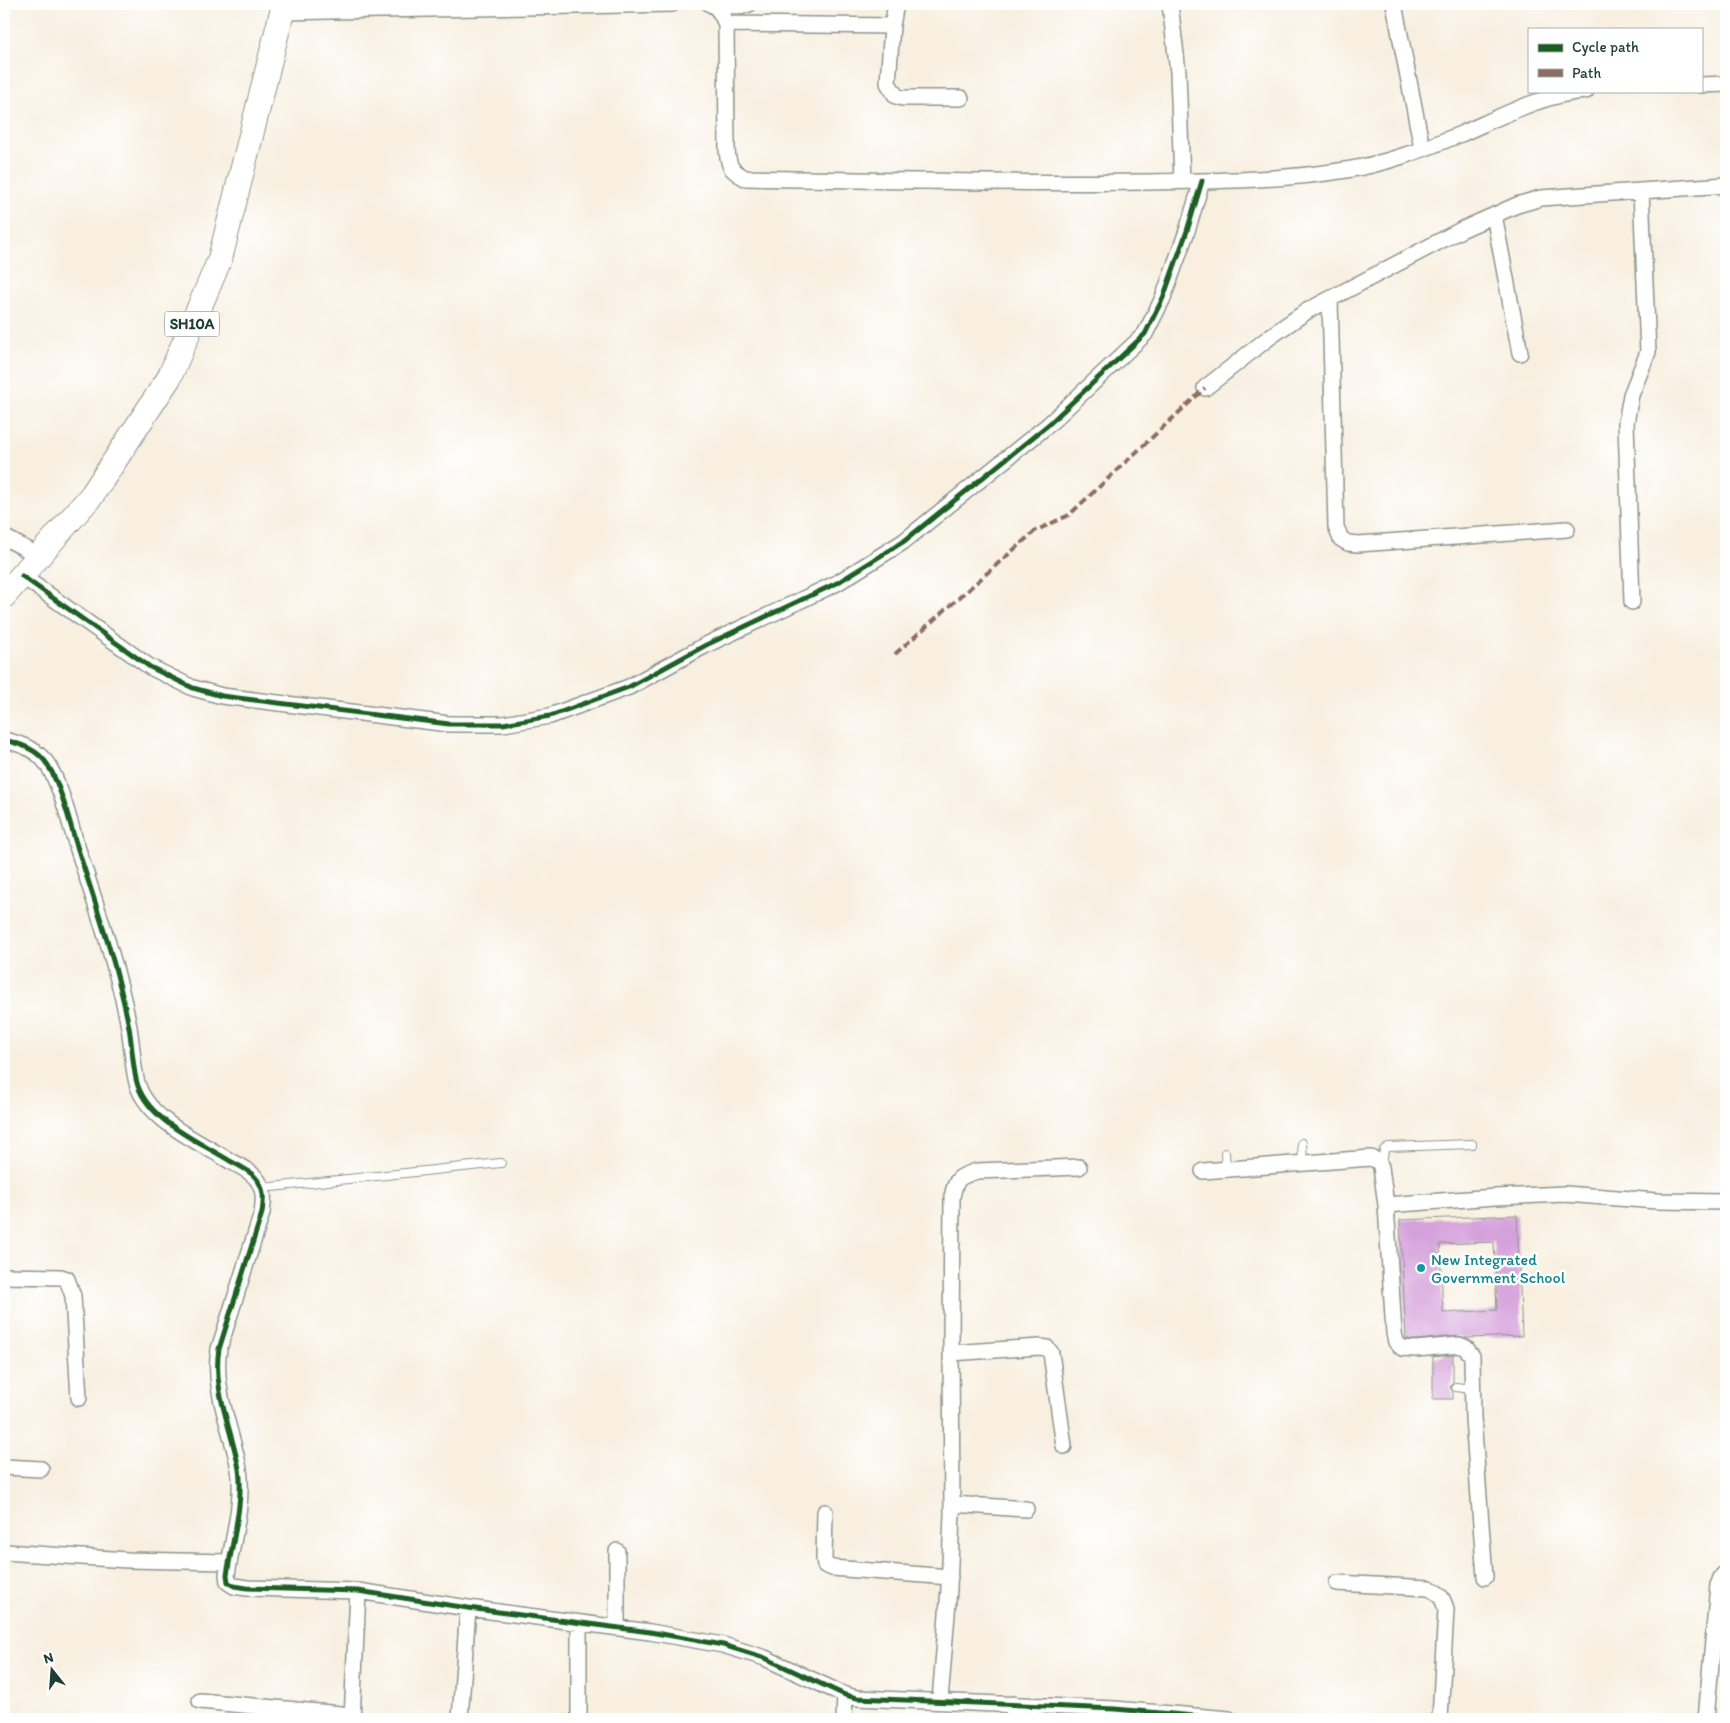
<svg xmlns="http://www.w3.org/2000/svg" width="1730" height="1723" viewBox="0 0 1730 1723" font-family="Itim,sans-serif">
<rect width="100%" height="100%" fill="#fff"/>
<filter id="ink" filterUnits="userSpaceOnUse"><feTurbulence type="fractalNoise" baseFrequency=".02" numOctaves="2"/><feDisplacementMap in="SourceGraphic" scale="10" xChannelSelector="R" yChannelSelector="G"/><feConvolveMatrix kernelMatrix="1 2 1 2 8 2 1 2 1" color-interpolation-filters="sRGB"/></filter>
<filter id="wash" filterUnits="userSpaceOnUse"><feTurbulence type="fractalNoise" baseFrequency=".0096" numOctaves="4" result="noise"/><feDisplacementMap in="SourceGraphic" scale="20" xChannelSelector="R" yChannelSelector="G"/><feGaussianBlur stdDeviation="1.12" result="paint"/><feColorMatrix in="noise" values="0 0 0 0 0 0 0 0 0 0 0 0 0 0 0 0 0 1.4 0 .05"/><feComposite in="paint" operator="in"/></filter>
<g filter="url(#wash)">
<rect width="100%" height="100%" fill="#f8efe0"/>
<g id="blocks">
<path fill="#d5a1db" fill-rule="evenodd" d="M1517,1215L1522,1336L1467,1338L1458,1336L1416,1340L1406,1339L1400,1220ZM1494,1242L1497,1310L1443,1313L1440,1244Z
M1453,1355V1382L1450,1387L1453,1392V1399H1433V1357Z"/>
</g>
</g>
<g filter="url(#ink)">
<use href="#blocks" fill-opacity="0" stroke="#8c968a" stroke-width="1"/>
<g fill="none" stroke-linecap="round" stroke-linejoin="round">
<defs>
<path id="service" d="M1302,1143L1303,1163
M1225,1153L1226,1169
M1382,1165L1384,1150L1388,1147L1472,1144
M262,1188L501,1163
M1456,1387L1472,1389"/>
<path id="minor" d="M710,4C719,7 722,16 726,24L727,151C729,168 731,170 745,178C877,180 1009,184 1141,182C1209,181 1279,181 1346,170C1386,164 1424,149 1461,134C1500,117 1543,94 1586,91
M896,4L892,26L888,83L896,96L903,98H961
M1170,4L1178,72L1182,181
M1394,4L1422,148
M715,5L742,6L749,4
M282,12L672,4
M726,24L892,26
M1701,85L1726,84
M1494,215L1520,353
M1330,299L1336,527L1341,539L1348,543L1358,544L1567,529
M1205,388L1271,336L1307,311L1461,230L1517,205L1541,198L1726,185
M4,537L39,556
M22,576L150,667L193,688L222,696L449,724H503L550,716L629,687L706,645L837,583L903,542L1048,425L1145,334L1163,298L1187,231L1202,181
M1632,602L1626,423L1631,395L1648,352L1641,191
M4,740C18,743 34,748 44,760C58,776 69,819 75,840C94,900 116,961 128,1022C132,1041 132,1060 136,1079C144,1119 198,1141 230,1161C238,1165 249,1170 255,1177C265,1188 264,1199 262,1213L219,1349C212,1389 232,1430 239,1469C244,1501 232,1543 227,1575L228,1582L234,1586L247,1588L358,1591L468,1608L650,1632L723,1645L765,1658L845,1695L857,1698L1115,1709L1229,1719
M1203,1171L1371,1158L1378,1161L1381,1167L1386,1205L1394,1333L1396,1342L1402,1348L1416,1349L1459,1345L1466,1348L1472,1356L1473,1418L1485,1577
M1386,1205L1495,1197L1565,1194L1657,1201L1726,1202
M4,1276L61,1277L67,1279L73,1296L79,1398
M951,1353L1040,1347L1047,1348L1051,1353L1064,1446
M4,1467L41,1469
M952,1504L1026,1509
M825,1512L824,1559L825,1565L832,1568L950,1577
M4,1552L128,1560L229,1562
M1337,1583L1429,1588C1439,1593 1443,1598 1446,1609L1440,1719
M617,1628V1551
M200,1701L352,1715
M940,1701L949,1589L952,1514L951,1346L952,1197C956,1178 958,1177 977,1171L1079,1167
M1013,1704L1014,1719
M352,1719L358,1591
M460,1719L468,1608
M579,1719V1624
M844,1719L845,1695
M1706,1719L1718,1585L1723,1575L1726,1573"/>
<path id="primary" d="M4,596L92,495L169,378L220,259L284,4"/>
</defs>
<use href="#service" stroke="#8c968a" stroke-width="10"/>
<use href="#minor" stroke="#8c968a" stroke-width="18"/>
<use href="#primary" stroke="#8c968a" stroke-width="26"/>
<use href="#service" stroke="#fff" stroke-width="8"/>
<use href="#minor" stroke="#fff" stroke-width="15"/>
<use href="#primary" stroke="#fff" stroke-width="24"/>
<path stroke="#8d6e63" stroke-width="4" stroke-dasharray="8 4" stroke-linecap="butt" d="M895,654L1035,531L1069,515L1205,388"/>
<defs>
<path id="cycleway" d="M22,576L150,667L193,688L222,696L449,724H503L550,716L629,687L706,645L837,583L903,542L1048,425L1145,334L1163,298L1187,231L1202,181
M4,740C18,743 34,748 44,760C58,776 69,819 75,840C94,900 116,961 128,1022C132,1041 132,1060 136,1079C144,1119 198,1141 230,1161C238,1165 249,1170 255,1177C265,1188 264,1199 262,1213L219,1349C212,1389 232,1430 239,1469C244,1501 232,1543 227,1575L228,1582L234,1586L247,1588L358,1591L468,1608L650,1632L723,1645L765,1658L845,1695L857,1698L1115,1709L1229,1719"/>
</defs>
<use href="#cycleway" stroke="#fff" stroke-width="8"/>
<use href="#cycleway" stroke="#1b5e20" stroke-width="5"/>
</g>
</g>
<circle fill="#0f9aa8" stroke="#fff" stroke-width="2" cx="1421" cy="1268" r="5"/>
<g text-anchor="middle" stroke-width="5" stroke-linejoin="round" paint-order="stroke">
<rect fill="#fff" stroke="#627771" stroke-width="1" x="164.5" y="311.5" width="55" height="25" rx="4"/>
<g font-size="15" font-weight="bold" fill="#1f3d34">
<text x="192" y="329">SH10A</text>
</g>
<g font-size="16" fill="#0d838f" stroke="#fff" text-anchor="start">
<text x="1431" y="1265">New Integrated<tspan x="1431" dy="18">Government School</tspan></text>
</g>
</g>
<rect width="1730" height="1723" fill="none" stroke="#fff" stroke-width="20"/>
<rect x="1528" y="28" width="175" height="65" fill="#ffffff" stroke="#a5b1ae"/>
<rect x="1538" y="44" width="25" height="8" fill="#1b5e20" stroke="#a5b1ae"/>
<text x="1572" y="52" font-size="15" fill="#1f3d34">Cycle path</text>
<rect x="1538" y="69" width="25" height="8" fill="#8d6e63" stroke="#a5b1ae"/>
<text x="1572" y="78" font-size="15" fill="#1f3d34">Path</text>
<g transform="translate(52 1670) rotate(343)" stroke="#ffffff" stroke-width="4" paint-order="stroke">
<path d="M0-4L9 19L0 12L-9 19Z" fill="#1f3d34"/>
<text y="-8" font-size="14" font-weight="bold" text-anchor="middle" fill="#1f3d34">N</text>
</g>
</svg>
